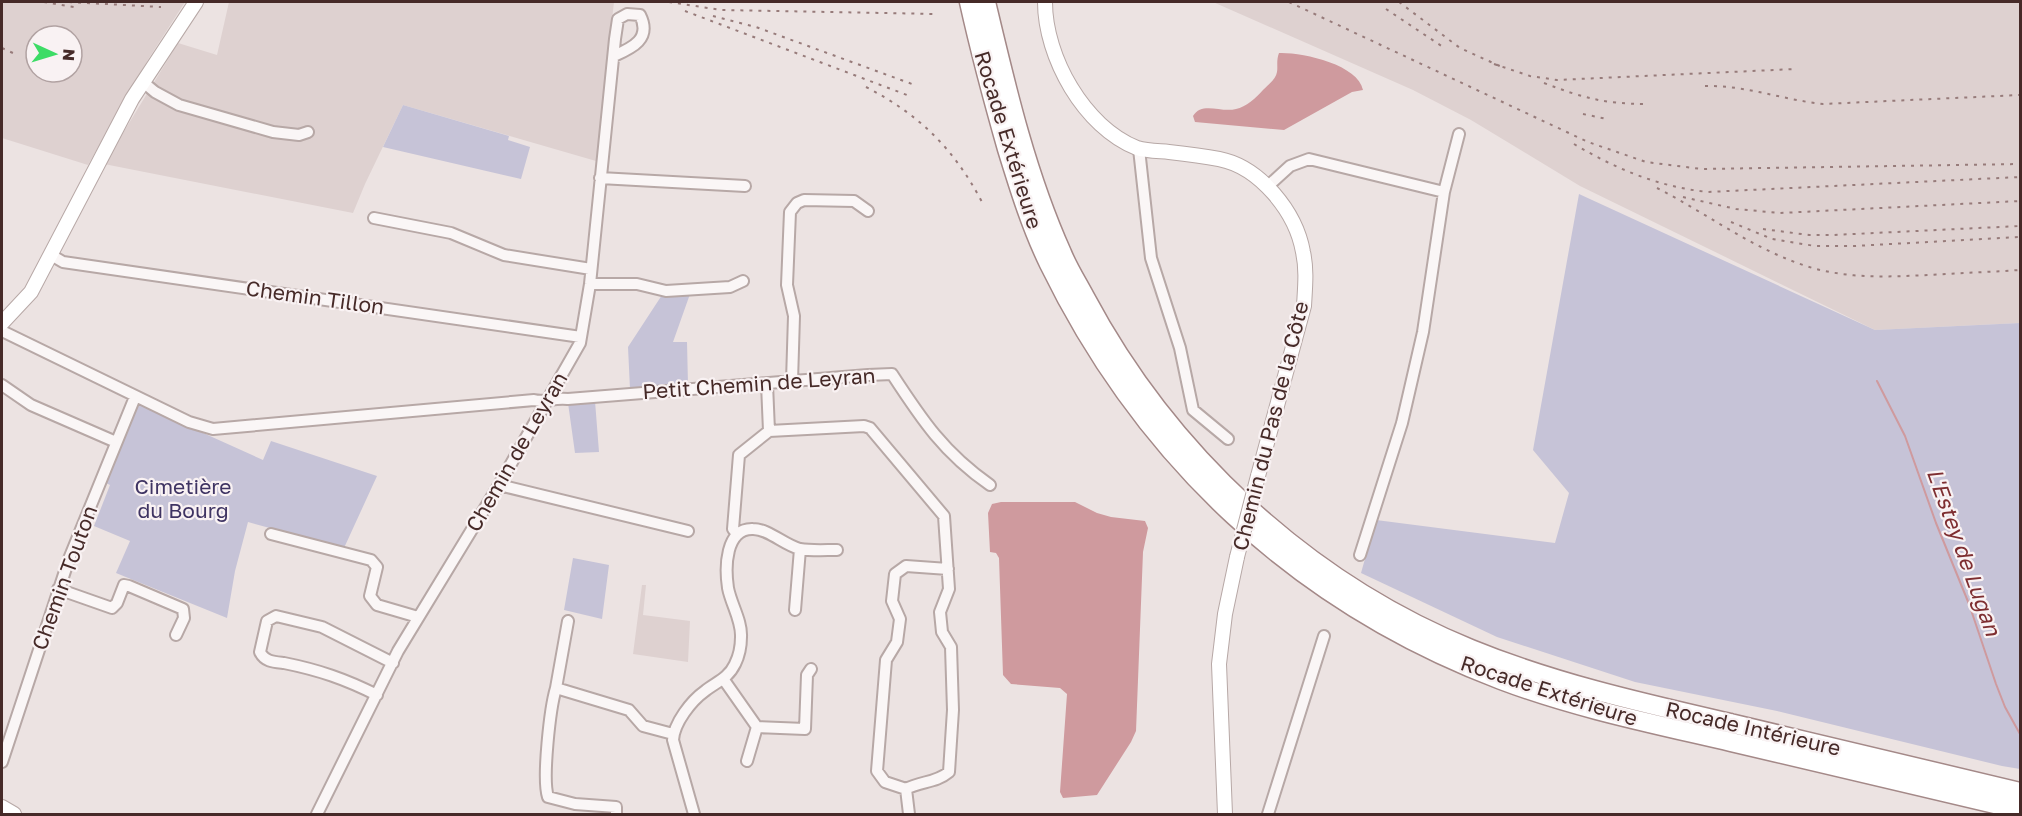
<svg xmlns="http://www.w3.org/2000/svg" width="2022" height="816" viewBox="0 0 2022 816" font-family="'Golos Text',sans-serif">
<rect width="100%" height="100%" fill="#ece3e2"/>
<path fill="#ded1d0" fill-rule="evenodd" d="M2,2H185L149,58L88,165L2,138ZM36,36H72V72H36Z
M229,2H614L596,161L403,105L365,184L353,213L104,164L178,43L217,55Z
M1213,2H2020V323L1875,330L1580,186L1471,120L1413,90Z
M642,585H646L643,615L690,621L688,662L633,654Z"/>
<path fill="#c6c3d7" d="M403,105L509,136L508,140L530,147L521,179L383,147Z
M1579,194L1875,330L2020,323V769L2002,766L1777,711L1635,682L1497,637L1361,573L1376,520L1555,543L1569,493L1533,450Z
M690,294L673,342H687L688,385L630,389L628,347L662,295Z
M595,401L599,452L575,453L568,403Z
M141,405L263,460L271,441L377,476L344,548L248,522L235,571L227,618L116,573L130,541L94,526L110,485L104,482L135,407Z
M573,558L609,565L602,619L564,610Z"/>
<path fill="#cf9a9e" d="M1279,53C1301,52 1358,64 1363,90L1352,92L1284,130L1195,122L1193,116C1202,101 1221,113 1236,109C1246,107 1256,98 1263,90C1268,85 1276,79 1277,72C1278,66 1276,61 1279,53Z
M1075,502L1097,513L1111,517L1145,521L1148,528L1143,552L1136,731L1131,742L1097,795L1063,798L1060,792L1067,694L1060,688L1011,684L1003,675L999,558L996,553L990,552L988,513L992,504L1001,502Z"/>
<g fill="none" stroke-linecap="round" stroke-linejoin="round">
<path stroke="#cf9a9e" stroke-width="2" d="M1877,381L1905,436L1936,523L1969,604L1996,684L2005,707L2020,734"/>
<defs>
<path id="street" d="M143,82L155,92L179,105L273,132L299,135L308,132
M1139,149L1151,258L1180,348L1193,410L1228,439
M600,178L745,186
M1268,186L1290,166L1309,159L1444,192
M374,218L451,233L504,255L591,269
M51,255L63,262L581,337
M590,284H637L666,291L730,287L743,281
M2,331L189,422L213,429L534,400C545,403 554,397 568,399L868,375L892,374C922,420 944,453 990,485
M792,381L794,316L787,285L790,212L797,203L804,200L854,201L868,211
M2,385L31,405L116,442
M769,431L864,426L870,428L944,516L949,589L940,612L942,632L951,647L953,710L949,772C936,783 921,781 906,789
M499,485L688,531
M271,534L371,560L377,567L370,596L377,605L418,617
M737,534L733,529L739,455L769,431L767,384
M1360,555L1402,423L1423,332L1444,192L1459,134
M58,589L112,608L117,603L124,585L129,586L183,609L184,618L176,635
M795,610L800,549
M568,621L556,688L629,710L643,726L673,734
M724,680L757,727L805,729L807,675L811,669
M556,688C550,708 542,779 548,797L575,804L616,807V814
M377,695C345,679 319,670 284,663C274,662 265,662 260,652L267,621L276,616L322,627L393,663
M747,761L757,727
M2,762L69,559L135,397
M317,814L398,651L499,485L580,343L590,284L615,39L618,19L627,14L640,15C652,39 632,48 614,56
M694,814L673,740C674,723 691,701 705,691C716,682 728,679 735,664C739,656 741,646 741,637C742,621 731,604 728,588C725,568 725,528 753,529C769,529 784,545 800,549C811,551 825,550 837,550
M909,814L906,789L885,782L877,771L886,660L897,642L900,619L892,601L895,574L906,566L948,569
M1268,814L1324,636"/>
<path id="secondary" d="M1045,2C1045,57 1084,127 1137,148C1147,151 1159,151 1169,152C1186,154 1202,156 1219,159C1260,167 1296,212 1303,252C1307,270 1305,288 1304,306L1258,476
M2,323L31,292L132,99L196,2
M2,807L14,814
M1225,814L1219,664L1225,614L1237,557"/>
<path id="highway" d="M969,2C980,51 993,100 1007,149C1019,188 1031,227 1049,264C1144,459 1298,603 1501,680C1575,708 1654,724 1731,742C1828,765 1924,788 2020,810
M986,2C1006,86 1026,173 1062,253C1068,268 1077,282 1085,297C1168,453 1306,582 1471,649C1554,683 1643,703 1730,723C1827,746 1924,769 2020,792"/>
</defs>
<use href="#street" stroke="#b7a8a6" stroke-width="14"/>
<use href="#secondary" stroke="#b7a8a6" stroke-width="16"/>
<use href="#highway" stroke="#a48988" stroke-width="21"/>
<use href="#street" stroke="#faf6f6" stroke-width="10"/>
<use href="#secondary" stroke="#fff" stroke-width="14"/>
<use href="#highway" stroke="#fff" stroke-width="18"/>
<path stroke="#977b7a" stroke-width="2" stroke-dasharray="3 6" stroke-linecap="butt" d="M44,2L79,8
M69,2L161,7
M669,2L721,10L936,14
M1289,2L1588,142L1646,162L1702,169L2020,164
M1399,2L1460,48L1502,67
M1386,9L1443,47
M685,11L907,95
M713,16L756,27L912,84
M2,48L15,54
M1494,64L1530,76L1557,80L1795,69
M1544,83C1583,98 1605,104 1647,104
M1705,86C1746,85 1783,100 1823,104L2020,95
M866,87C920,115 954,149 982,202
M1583,114L1607,119
M1574,144C1616,169 1659,187 1708,192L2020,177
M1657,188C1706,213 1750,247 1803,265C1844,279 1886,277 1929,275C1960,273 1990,272 2020,270
M1683,197L1736,209L1780,213L2020,201
M1731,222L1772,239L1815,246H1854L2020,237
M1763,229L1809,235H1833L2020,226"/>
<defs>
<path id="secondary-bridge" d="M1237,557L1258,476"/>
</defs>
<use href="#secondary-bridge" stroke="#b7a8a6" stroke-width="16" stroke-linecap="butt"/>
<use href="#secondary-bridge" stroke="#fff" stroke-width="14"/>
</g>
<g text-anchor="middle" stroke-width="4.5" stroke-linejoin="round" paint-order="stroke">
<g font-size="21" fill="#462a28" stroke="#f9f2f3">
<text transform="translate(1008 140) rotate(73)" y="7">Rocade Extérieure</text>
<text transform="translate(315 298) rotate(8)" y="7">Chemin Tillon</text>
<text transform="translate(759 384) rotate(-4)" y="7">Petit Chemin de Leyran</text>
<text transform="translate(1271 426) rotate(-76)" y="7">Chemin du Pas de la Côte</text>
<text transform="translate(517 452) rotate(-60)" y="7">Chemin de Leyran</text>
<text transform="translate(65 578) rotate(-70)" y="7">Chemin Touton</text>
<text transform="translate(1549 691) rotate(18)" y="7">Rocade Extérieure</text>
<text transform="translate(1753 729) rotate(13)" y="7">Rocade Intérieure</text>
</g>
<g font-size="21" fill="#3f3463" stroke="#f9f2f3">
<text x="183" y="494">Cimetière<tspan x="183" dy="24">du Bourg</tspan></text>
</g>
<g font-size="22" font-style="italic" fill="#7e2e31" stroke="#f9f2f3">
<text transform="translate(1964 552) rotate(70)" y="8">L'Estey de Lugan</text>
</g>
</g>
<rect width="2022" height="816" fill="none" stroke="#462a28" stroke-width="6"/>
<g transform="translate(54 54) rotate(94)"><circle r="28" fill="#f9f2f3" stroke="#b1a2a2" stroke-width="1.5"/>
<path d="M0-4.5L10 22L0 15L-10 22Z" fill="#3ddc66"/>
<text y="-9" font-size="16" font-weight="bold" text-anchor="middle" fill="#462a28">N</text>
</g>
</svg>
